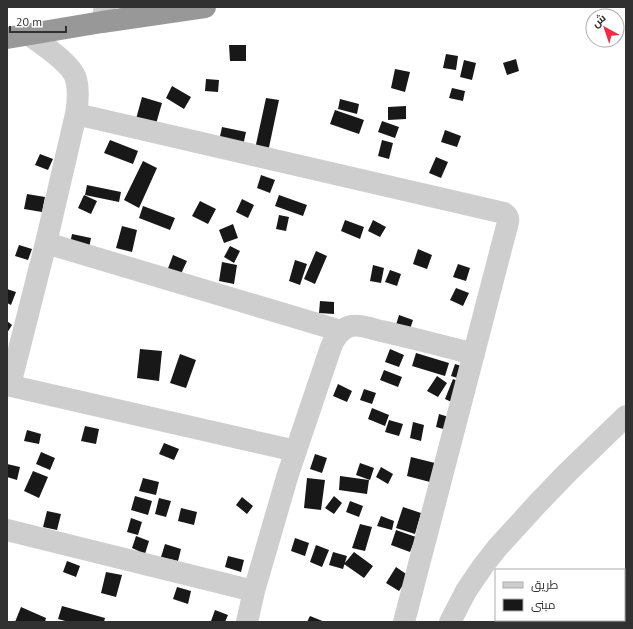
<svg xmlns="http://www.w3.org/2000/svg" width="633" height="629" viewBox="0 0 633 629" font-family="'PT Sans',Cairo,sans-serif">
<rect width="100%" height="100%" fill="#fff"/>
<path fill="#181818" d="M229,45H246V61H230Z
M446,54L458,56L456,70L443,68Z
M516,59L519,71L507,75L503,63Z
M464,60L476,63L472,80L460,77Z
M395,69L410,72L405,92L391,88Z
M206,79L219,80L218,92L205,91Z
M172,86L191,97L184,109L166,98Z
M452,88L465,91L463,101L449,98Z
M142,97L162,103L156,124L136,119Z
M266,98L279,100L268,152L255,149Z
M340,99L359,104L357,114L338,109Z
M406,106V119L388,120V107Z
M335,110L364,120L359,134L330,124Z
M382,121L399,127L395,138L378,132Z
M222,127L246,132L243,146L219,141Z
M445,130L461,136L457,147L441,142Z
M110,140L138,151L133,164L104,153Z
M382,140L393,143L389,159L378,156Z
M40,154L53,159L48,170L35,165Z
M436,157L448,162L441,178L429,173Z
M143,161L157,168L139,208L124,200Z
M261,175L275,180L270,193L257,188Z
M87,185L121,192L119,202L85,195Z
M27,194L45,197L42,212L24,209Z
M84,195L97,201L91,214L78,208Z
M279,195L307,205L303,216L275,206Z
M242,199L254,205L248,218L236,212Z
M200,201L216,209L208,224L192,216Z
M143,206L175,218L170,230L139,218Z
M279,215L289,217L286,231L276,229Z
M345,220L364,227L360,239L341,231Z
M373,220L386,227L380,237L368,231Z
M233,224L238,238L224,243L219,230Z
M122,226L137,230L132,252L116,248Z
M72,234L91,238L88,253L69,249Z
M19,245L32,249L28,260L15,256Z
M230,246L240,251L234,263L224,257Z
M418,249L432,255L427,269L413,264Z
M316,251L327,256L315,284L304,279Z
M173,255L187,261L180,276L167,271Z
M295,260L307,264L300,285L289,281Z
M222,262L237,265L234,284L219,281Z
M458,264L470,268L466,281L453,277Z
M373,265L384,268L381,283L370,281Z
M390,270L401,274L397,286L385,282Z
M456,288L469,293L463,306L450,300Z
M7,289L16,292L11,305L7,303Z
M320,301L334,302V314L319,313Z
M399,315L413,320L409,332L395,328Z
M7,321L12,325L7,333Z
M140,349L162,351L159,381L137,378Z
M390,349L404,355L399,367L385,362Z
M416,353L449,363L445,376L412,366Z
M180,354L196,360L186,388L170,383Z
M455,364L471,369L467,381L451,376Z
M384,370L402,377L398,387L380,380Z
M437,376L447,383L438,397L427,391Z
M453,379L467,385L458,405L445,399Z
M338,384L352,391L347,402L333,396Z
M364,389L376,393L372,404L360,400Z
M372,408L389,415L385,426L368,419Z
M439,414L455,419L451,431L436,427Z
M389,420L403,424L399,436L385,432Z
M413,422L424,425L421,441L410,438Z
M85,426L99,429L96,444L81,441Z
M27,430L41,434L39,444L24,441Z
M164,443L179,449L174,460L159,454Z
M41,452L55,458L50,470L36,464Z
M315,454L327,458L322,473L310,469Z
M411,457L435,463L430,482L407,476Z
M360,463L374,468L370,480L356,475Z
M7,464L20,467L17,480L7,477Z
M381,467L393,474L388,484L376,477Z
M33,471L48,477L39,498L24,491Z
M340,476L369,480L367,494L339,490Z
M143,478L159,482L156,495L139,491Z
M307,478L325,480L321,510L304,508Z
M135,496L152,501L148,515L131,510Z
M334,496L342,503L334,514L325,508Z
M242,497L253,506L247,514L236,505Z
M159,498L171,501L166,517L155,514Z
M350,501L363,506L359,517L346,512Z
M403,507L421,513L415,534L396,528Z
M181,508L197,512L194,525L178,521Z
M47,511L61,514L57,530L43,527Z
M381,516L394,521L392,530L377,526Z
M131,518L142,522L138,535L127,532Z
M360,524L372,527L365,551L352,548Z
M396,530L416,537L410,552L391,545Z
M136,536L149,541L145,554L132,548Z
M295,538L309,543L305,556L291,551Z
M165,544L181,549L178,561L161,557Z
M316,545L329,550L322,567L310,562Z
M333,552L347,556L343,569L329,565Z
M354,552L373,566L364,578L344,564Z
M228,556L244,560L241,572L225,567Z
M67,561L80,566L76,577L63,572Z
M396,567L409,576L399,591L386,583Z
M106,572L122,575L116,597L101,593Z
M177,587L191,591L188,604L173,599Z
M62,606L105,618L104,622H69L58,619Z
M21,607L46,618L45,622H15Z
M215,610L228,615L225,622H213L211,621Z
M310,616L325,622H307Z"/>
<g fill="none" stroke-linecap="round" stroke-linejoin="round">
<path stroke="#cecece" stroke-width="22" d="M102,22L105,7
M76,114L504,213C508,216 509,218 508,222L404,622
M46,243L341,331
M7,385L296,451
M10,385L46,243L76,114C78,102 79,90 76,79C72,64 42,44 29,35
M7,530L254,591
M247,622L254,591L288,474L331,347C334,339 341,328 351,326C361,324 372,329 381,331C413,338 443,346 474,354
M450,622L466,591L483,566L497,548L539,502L568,472L626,416"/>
<path stroke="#989898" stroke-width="22" d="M7,38L102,22L205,7"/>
</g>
<rect width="633" height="629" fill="none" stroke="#313131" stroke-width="16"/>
<rect x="495" y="569" width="130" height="52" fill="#ffffff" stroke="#adadad"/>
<rect x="503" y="582" width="20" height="6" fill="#cecece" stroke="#adadad"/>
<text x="531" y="589" font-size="12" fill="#313131">طريق</text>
<rect x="503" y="599" width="20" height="12" fill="#181818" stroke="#adadad"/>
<text x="531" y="609" font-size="12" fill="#313131">مبنى</text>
<g transform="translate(605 28) rotate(320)"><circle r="19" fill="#ffffff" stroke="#adadad"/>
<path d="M0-3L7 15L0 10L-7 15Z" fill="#ef2c44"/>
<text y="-6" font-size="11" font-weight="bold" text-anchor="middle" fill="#313131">ش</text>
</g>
<path d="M10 26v6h56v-6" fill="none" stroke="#313131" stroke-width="2"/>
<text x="16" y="26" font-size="12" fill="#313131" stroke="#ffffff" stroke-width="3" paint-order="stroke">20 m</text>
</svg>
